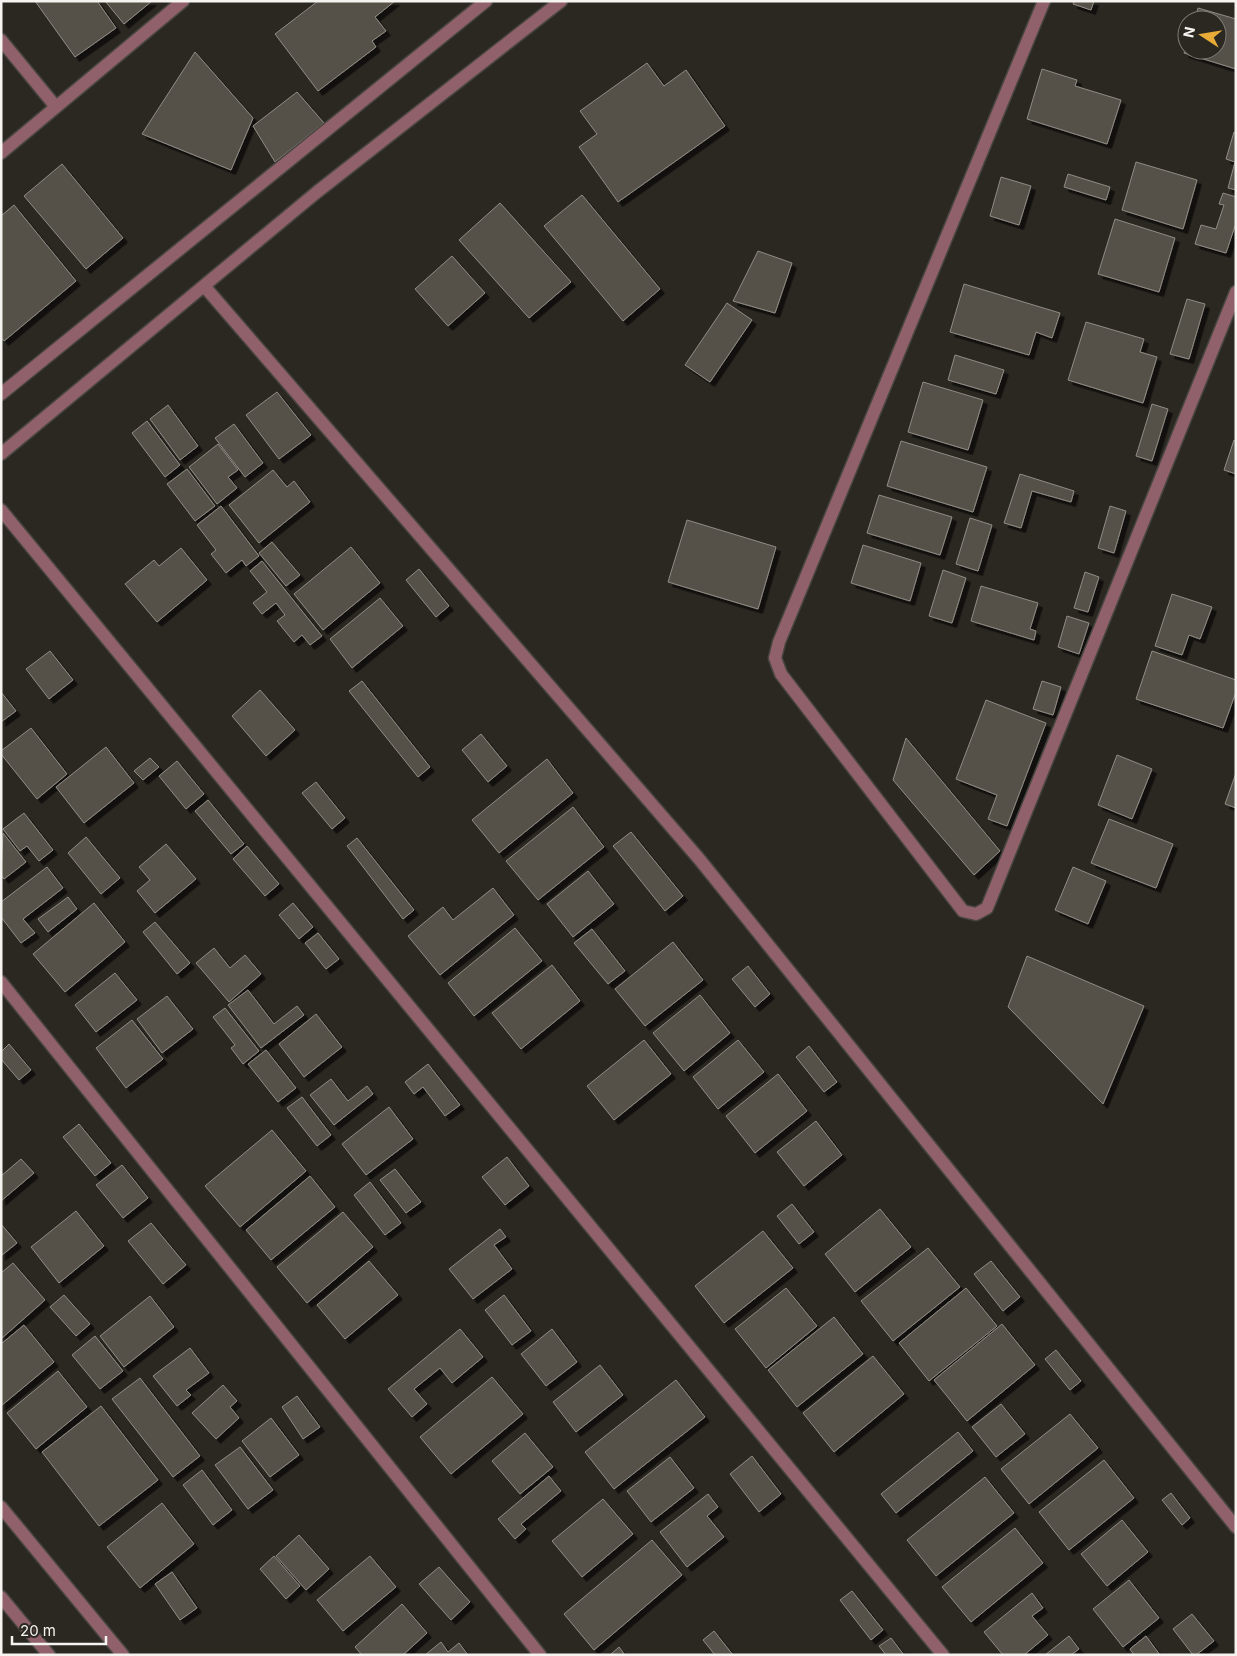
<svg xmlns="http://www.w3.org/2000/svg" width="1237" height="1656" viewBox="0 0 1237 1656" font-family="Inter,sans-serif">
<defs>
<filter id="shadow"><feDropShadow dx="4.5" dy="4.5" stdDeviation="0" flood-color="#0009"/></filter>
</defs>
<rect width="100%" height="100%" fill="#2b2822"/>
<path fill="#55514a" stroke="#908c84" filter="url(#shadow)" d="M35,1H97L116,28L75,57Z
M105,1H152L124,24Z
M318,1H395L375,17L386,31L372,41L376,47L318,91L275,34Z
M1074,1H1094L1091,10L1073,4Z
M1198,8L1236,19V69L1184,53L1187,45V50H1217V20H1195Z
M195,52L253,118L231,170L142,134Z
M647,63L664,86L686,70L725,126L618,202L579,147L597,134L580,111Z
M1042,69L1077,80L1075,86L1121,100L1107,144L1027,119Z
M297,92L324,123L275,162L253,126Z
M1234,132L1236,133V190L1228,188L1235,162L1226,159Z
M1136,162L1197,180L1183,229L1122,210Z
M62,164L123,238L86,269L24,196Z
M1068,174L1110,187L1106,200L1064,187Z
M1001,177L1031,186L1019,225L990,216Z
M1223,193L1236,197V223L1226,253L1195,244L1201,225L1216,229L1224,205L1219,204Z
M582,195L660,289L623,321L544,226Z
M500,203L571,282L529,318L459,240Z
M14,205L76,281L4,341L1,337V216Z
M1115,219L1175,238L1159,292L1098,274Z
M758,251L792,263L775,313L733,301Z
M452,256L485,293L448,326L415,289Z
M964,284L1060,313L1052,338L1036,332L1029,355L950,332Z
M1187,299L1205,304L1189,359L1170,354Z
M727,303L752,320L710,382L685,365Z
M1086,322L1144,339L1140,352L1157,357L1143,403L1068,380Z
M955,355L1004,370L996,394L948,380Z
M923,382L983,400L968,450L908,432Z
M277,392L311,435L279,459L246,415Z
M1152,404L1168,409L1152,461L1136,456Z
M168,405L198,446L180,460L150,419Z
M147,421L180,465L165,477L132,433Z
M234,424L263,463L245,477L215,438Z
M1234,440L1236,441V474L1224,470Z
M901,441L987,467L973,512L887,486Z
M218,444L238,470L228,477L237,488L217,504L189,467Z
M187,469L215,506L195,521L167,484Z
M273,470L287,487L294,481L310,502L259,543L229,505Z
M1020,474L1074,491L1071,502L1032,491L1021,528L1004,523Z
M879,495L952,517L940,555L867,533Z
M221,506L259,556L246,566L242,560L226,573L211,554L216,550L197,525Z
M1110,506L1126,511L1114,553L1098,548Z
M970,518L992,525L978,571L956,564Z
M687,520L776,547L758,609L668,582Z
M272,542L300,575L286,586L259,553Z
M863,545L921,563L910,601L851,583Z
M351,547L380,583L323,630L294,594Z
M181,548L207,580L157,622L125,584L154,560L159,566Z
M262,561L322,636L310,645L302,635L294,642L277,621L285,615L276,603L262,614L253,603L267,592L250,571Z
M419,569L449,606L436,617L406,580Z
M943,570L966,578L952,623L929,616Z
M1085,572L1099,577L1088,612L1074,608Z
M981,586L1038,603L1030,629L1036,631L1034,640L971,621Z
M1172,594L1212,607L1200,639L1189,635L1182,655L1155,646Z
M380,598L403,626L352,668L330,639Z
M1067,616L1089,623L1079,654L1058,647Z
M50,651L73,680L49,699L26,669Z
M1152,651L1236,680V692L1223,728L1136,699Z
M362,681L430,767L418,777L349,691Z
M1042,681L1061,687L1053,715L1033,709Z
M260,690L295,730L266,756L232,716Z
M1,692L16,711L1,722Z
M986,700L1046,723L1007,826L988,819L997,795L956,779Z
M31,728L67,774L37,799L1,754V751Z
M481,734L507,766L488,782L462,750Z
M906,738L1000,851L974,875L893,780Z
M106,747L134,783L84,823L56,787Z
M1117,755L1152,769L1132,819L1098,805Z
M150,758L159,767L143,780L134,771Z
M547,759L573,793L499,853L472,820Z
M177,761L204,794L186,809L159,776Z
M1236,773V808L1225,804Z
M316,782L345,818L332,829L302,793Z
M208,800L244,844L231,854L195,811Z
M573,807L604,847L538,900L506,861Z
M24,813L53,850L39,861L27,846L20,851L3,829Z
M1109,819L1173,844L1156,888L1091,863Z
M631,832L683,896L665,911L613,846Z
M3,833L26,862L4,879L1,875Z
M86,837L120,878L101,894L68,853Z
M357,838L414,910L403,919L347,846Z
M166,844L196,879L155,913L137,891L150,880L139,867Z
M247,846L279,884L265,896L233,859Z
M47,867L63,888L23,919L35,933L21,943L1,917V902Z
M1073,867L1106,881L1088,924L1055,910Z
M588,871L614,904L573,937L547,904Z
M493,888L514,915L440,975L408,936L443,907L453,920Z
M68,897L77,909L48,932L38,919Z
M94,903L125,942L65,992L33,954Z
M293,903L313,927L299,939L279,915Z
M155,922L190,963L177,974L143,932Z
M515,928L542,961L474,1016L448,983Z
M592,929L625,971L608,984L574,943Z
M318,933L339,959L326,969L305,943Z
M673,942L703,980L645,1026L615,989Z
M214,948L230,968L245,955L261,974L229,1002L196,963Z
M1027,956L1144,1006L1103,1104L1008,1007Z
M552,965L580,1001L521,1049L492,1013Z
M748,966L770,994L755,1007L732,979Z
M115,973L137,1000L96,1032L75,1005Z
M248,990L274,1024L297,1006L304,1015L261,1048L228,1005Z
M700,995L730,1033L684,1071L653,1033Z
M167,996L193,1029L162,1053L137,1019Z
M225,1008L259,1051L243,1064L231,1048L235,1045L213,1017Z
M316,1014L342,1047L304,1077L279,1044Z
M132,1020L163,1059L126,1088L96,1048Z
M644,1040L671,1074L614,1120L587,1086Z
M738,1040L764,1072L718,1109L693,1077Z
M9,1044L31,1070L19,1080L1,1059V1052Z
M809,1046L837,1082L824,1092L796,1057Z
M266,1050L296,1088L278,1102L248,1064Z
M428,1064L460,1105L445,1116L423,1087L414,1094L405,1082Z
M778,1074L807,1111L755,1153L726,1116Z
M331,1079L348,1101L367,1086L373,1094L334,1125L310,1095Z
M302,1097L331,1135L317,1146L287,1108Z
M389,1107L413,1139L366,1175L342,1144Z
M816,1121L842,1155L804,1186L777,1152Z
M79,1124L111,1163L95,1176L63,1137Z
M272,1130L306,1171L240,1227L205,1186Z
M507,1157L529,1186L505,1205L482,1177Z
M21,1159L34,1173L1,1201V1176Z
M122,1165L148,1198L123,1218L96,1185Z
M395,1169L421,1202L406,1213L380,1180Z
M310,1176L335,1207L271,1260L246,1230Z
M370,1182L401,1223L385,1235L354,1195Z
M792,1204L814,1232L799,1244L777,1216Z
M880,1209L911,1247L855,1292L825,1254Z
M76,1211L104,1246L59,1283L31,1247Z
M343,1212L373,1247L307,1303L277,1267Z
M151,1223L186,1265L163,1284L128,1241Z
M1,1224L17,1243L1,1256Z
M500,1229L506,1237L494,1245L512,1269L473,1299L449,1269Z
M763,1231L793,1268L724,1323L695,1286Z
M928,1248L960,1287L893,1341L861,1301Z
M369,1261L398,1295L345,1339L317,1305Z
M991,1261L1020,1297L1003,1311L974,1274Z
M13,1263L45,1300L1,1339V1273Z
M786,1288L817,1326L766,1368L735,1329Z
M966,1288L997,1326L929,1381L899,1343Z
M64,1295L90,1324L76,1336L50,1307Z
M504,1295L531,1331L512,1345L485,1310Z
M150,1296L174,1327L124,1367L100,1336Z
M834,1317L863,1354L797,1407L768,1370Z
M1002,1324L1035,1365L967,1421L934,1380Z
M24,1325L54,1362L1,1406V1344Z
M460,1329L483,1357L452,1383L440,1368L414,1389L427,1404L412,1417L388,1389Z
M552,1329L577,1362L546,1386L521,1354Z
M95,1336L123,1371L100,1389L72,1355Z
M190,1348L209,1373L186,1390L191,1395L177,1406L153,1376Z
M1056,1350L1081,1381L1070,1390L1045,1359Z
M873,1356L904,1394L834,1452L803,1413Z
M600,1365L623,1395L576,1432L553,1402Z
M58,1371L87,1407L36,1449L7,1413Z
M492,1377L523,1414L451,1474L420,1437Z
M140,1378L200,1456L173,1477L112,1399Z
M676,1380L705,1417L614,1489L585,1452Z
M223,1385L237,1401L230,1407L239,1418L216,1439L192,1413Z
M297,1396L320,1427L303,1439L282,1407Z
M1001,1404L1025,1434L996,1457L972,1427Z
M101,1406L158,1480L99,1526L42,1452Z
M1070,1414L1098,1448L1029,1504L1001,1469Z
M271,1418L299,1455L270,1477L242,1441Z
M958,1432L973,1451L896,1513L881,1494Z
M525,1433L553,1467L520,1494L492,1461Z
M240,1447L273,1490L248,1509L215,1465Z
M752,1456L781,1494L759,1512L730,1474Z
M670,1457L694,1488L651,1522L627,1491Z
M1104,1460L1134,1498L1069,1550L1039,1512Z
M202,1470L232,1510L213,1525L183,1485Z
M549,1476L561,1491L521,1524L526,1529L515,1539L498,1519Z
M985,1477L1014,1513L936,1576L907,1540Z
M1171,1493L1190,1518L1182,1525L1162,1500Z
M708,1494L718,1507L707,1516L724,1537L687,1567L660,1532Z
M603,1499L633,1534L582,1577L552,1541Z
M162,1503L194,1544L140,1588L107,1547Z
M1122,1520L1148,1552L1107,1586L1081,1554Z
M1015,1528L1043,1563L971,1622L942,1587Z
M299,1535L329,1569L306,1590L276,1556Z
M652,1540L682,1575L594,1650L564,1614Z
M274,1556L300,1586L286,1599L260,1569Z
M370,1556L396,1587L343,1631L317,1600Z
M439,1567L470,1602L451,1620L419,1584Z
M172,1572L197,1608L180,1620L155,1584Z
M1129,1580L1159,1618L1123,1647L1093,1609Z
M852,1591L883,1630L871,1640L840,1600Z
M1032,1593L1043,1608L1032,1616L1048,1635L1024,1655H1003L984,1632Z
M402,1604L427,1633L403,1655H362L355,1647Z
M1192,1614L1214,1641L1196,1655H1193L1173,1629Z
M714,1631L733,1655H715L703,1640Z
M1069,1636L1079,1649L1071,1655H1045Z
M1146,1636L1160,1655H1134L1130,1649Z
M891,1638L904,1655H886L879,1646Z
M441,1642L448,1652L459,1643L468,1655H425Z
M619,1647L625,1655H610Z"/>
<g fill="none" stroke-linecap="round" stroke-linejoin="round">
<defs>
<path id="minor" d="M1044,1L779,642L775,658L781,674L963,911L976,914L987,908L1236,292
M1,40L56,107
M1,153L183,1
M205,287L700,860L1236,1527
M1,510L943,1655
M1,982L540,1655
M1,1507L123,1655
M1,1597L49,1655"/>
<path id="tertiary" d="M1,394L486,1
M1,454L317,192L561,1"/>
</defs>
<use href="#minor" stroke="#47453f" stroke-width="15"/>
<use href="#tertiary" stroke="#47453f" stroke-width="15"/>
<use href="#minor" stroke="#90606b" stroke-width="12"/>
<use href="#tertiary" stroke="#90606b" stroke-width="12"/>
</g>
<rect width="1237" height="1656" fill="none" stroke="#f6f4f0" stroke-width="5"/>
<g transform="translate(1202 35) rotate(282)"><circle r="24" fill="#2b2822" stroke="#7c7a74"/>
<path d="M0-4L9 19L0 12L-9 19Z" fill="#e8ab37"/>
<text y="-8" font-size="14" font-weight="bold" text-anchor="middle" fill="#f6f4f0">N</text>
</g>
<path d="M12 1636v8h94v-8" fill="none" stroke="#f6f4f0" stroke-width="2.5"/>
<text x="20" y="1636" font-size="15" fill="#f6f4f0" stroke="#2b2822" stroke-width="4" paint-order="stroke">20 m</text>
</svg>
